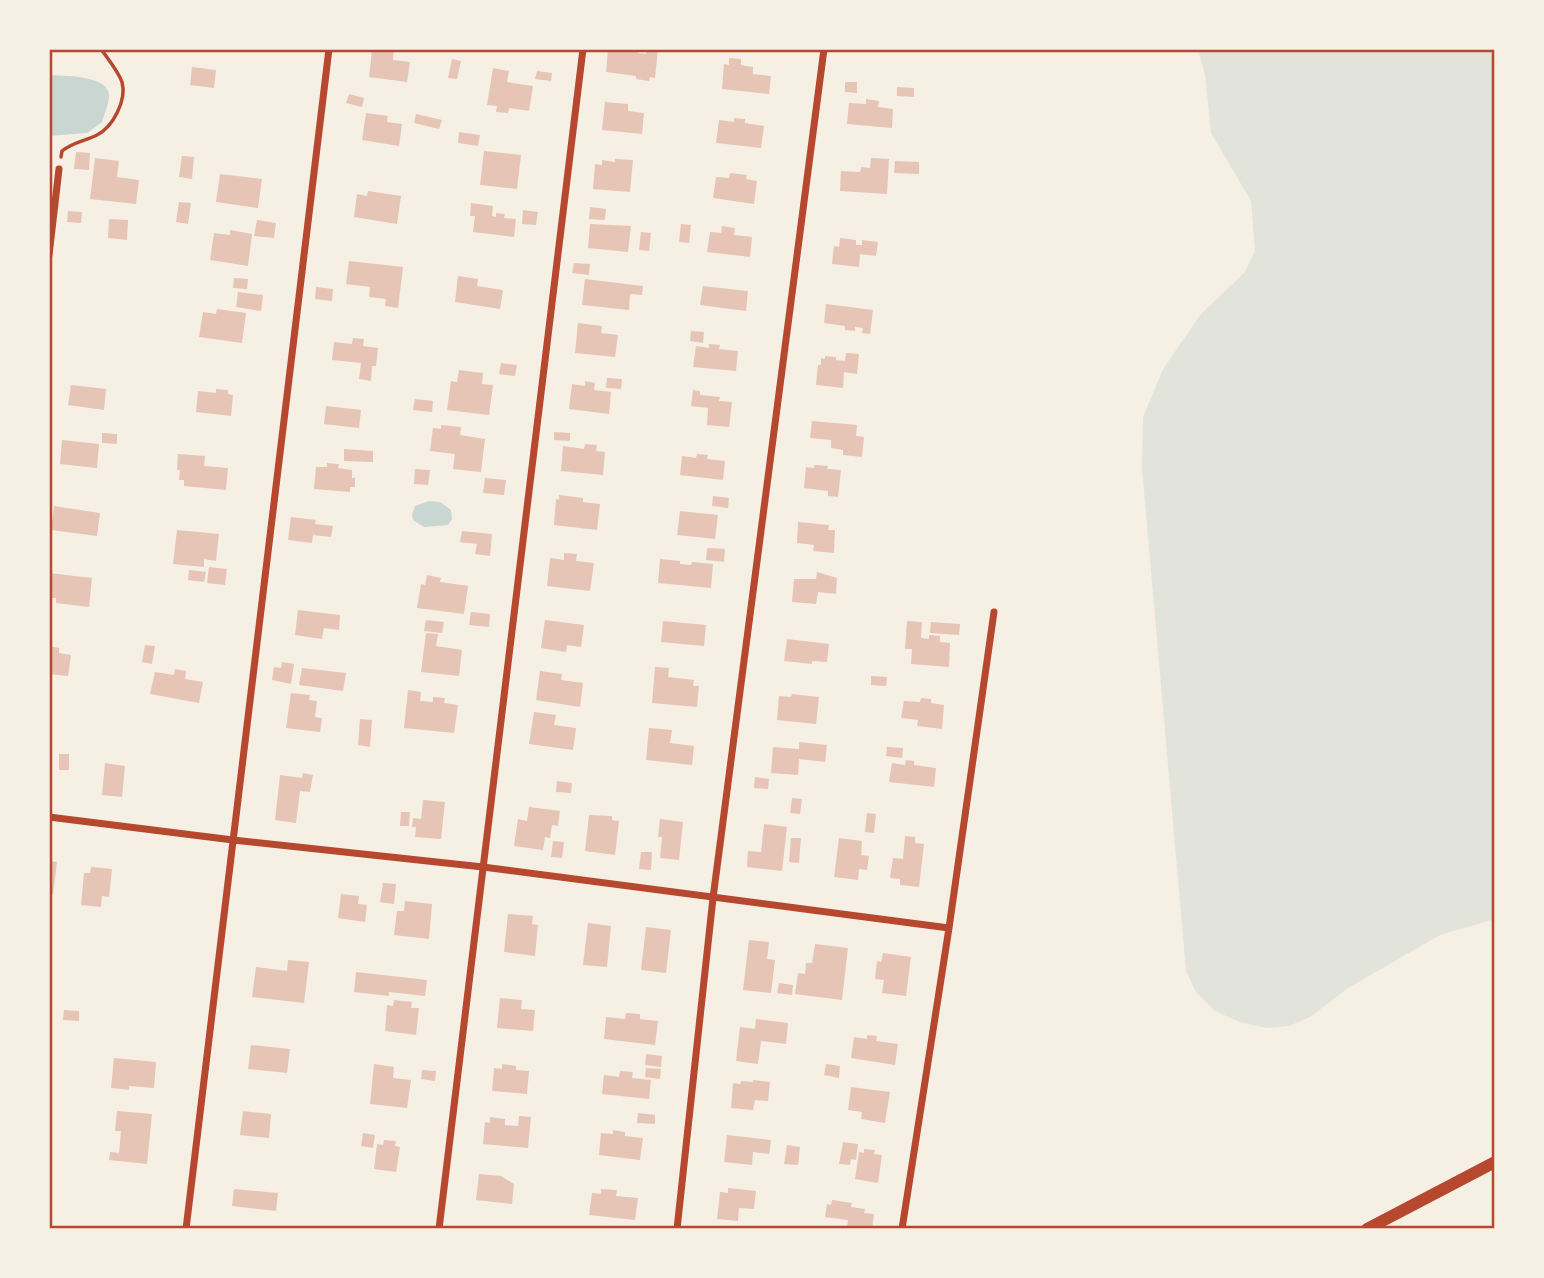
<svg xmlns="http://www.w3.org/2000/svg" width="1544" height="1278" viewBox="0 0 1544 1278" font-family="Raleway,sans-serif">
<rect width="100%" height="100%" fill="#f6efe4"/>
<path fill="#e2e4dc" d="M1198,49H1495V919L1440,935L1348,988L1310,1017L1289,1026L1266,1028L1240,1022L1215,1011L1196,992L1186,971L1142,468L1143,417L1163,369L1201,314L1245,272L1255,251L1251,201L1211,133L1205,74Z"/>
<path fill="#c9d6d2" d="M49,75C64,76 108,75 109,95C109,104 104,114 102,122L87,133L49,136Z
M429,501L440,502L451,510L452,519L448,525L424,527L413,520L412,515L415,506Z"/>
<path fill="#e6c5b7" d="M380,49H394L393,60L410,62L407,82L369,77L372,51L379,52Z
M626,49H638V53L646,54V49H658L655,78L650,77L649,81L636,79V76L606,72L608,50L626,52Z
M729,58L741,59V65L753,67V74L771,76L769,94L722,89L724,64L729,65Z
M452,59L461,61L457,79L448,78Z
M192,67L216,70L214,88L190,85Z
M493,68L509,71L507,82L533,86L529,111L509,108L508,113L496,112L497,106L487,105Z
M537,71L552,73L551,81L535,79Z
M845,82H857V93L845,92Z
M897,87L914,88V97L897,96Z
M349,94L364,98L362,107L346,103Z
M866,99L879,101L878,107L893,109L892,128L847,124L849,103L866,104Z
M605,102L628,104V111L644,113L642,134L602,130Z
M366,113L388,116L387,122L402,124L399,146L362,140Z
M416,114L442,120L439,129L414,123Z
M734,118L745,119V123L764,126L761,148L716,143L719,120L734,122Z
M459,132L480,135L478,146L458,143Z
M484,151L521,155L517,189L480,185Z
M76,152L90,153L89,170L74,169Z
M182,156L194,157L192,179L179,177Z
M95,158L119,161L117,177L139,180L136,204L90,199Z
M871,158L889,159L887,194L840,191L841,171L860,172L861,167L870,168Z
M615,159L633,160L630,192L593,189L595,164L602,165V160L615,162Z
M895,161L919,162V174L894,173Z
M730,173L747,175L746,179L757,181L754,204L713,198L716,177L729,178Z
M220,174L262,179L258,208L216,202Z
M368,191L401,196L397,224L354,217L357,194L367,196Z
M179,202L191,203L188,224L176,222Z
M471,203L493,206L492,216L496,217V213L505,214L504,218L516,219L514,237L473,232L475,216H470Z
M590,207L606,209L605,220L589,219Z
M523,210L538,212L536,225L522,224Z
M68,211L82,212L81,223L67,222Z
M109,219L128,220L127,240L108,238Z
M257,220L276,223L274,238L254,236Z
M590,224L631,226L628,252L588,248Z
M681,224L691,225L689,243L679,242Z
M722,226L735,228L734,235L752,237L750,257L707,252L710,232L721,233Z
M230,230L252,234L248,266L210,260L214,233L230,235Z
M641,232L651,233L649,251L639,250Z
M840,238L856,240V245H862V240L878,242L876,256L860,254L859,267L832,264L834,246L839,247Z
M349,261L403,267L398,308L385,306L386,299L369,297L370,287L346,284Z
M574,263L590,264L589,275L572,273Z
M458,276L478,279L477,286L503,290L500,309L455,302Z
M234,278L248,279L247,289L233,288Z
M585,279L643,286L642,295L630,294L629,310L582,305Z
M703,286L748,291L746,311L700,305Z
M316,287L333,289L332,301L315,299Z
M238,292L263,295L261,311L236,307Z
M826,304L873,310L870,334L862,333L863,328L855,327V331L845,330V326L824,323Z
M217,309L246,313L242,343L199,337L203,312L216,314Z
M578,323L602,326L601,333L618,335L615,357L575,353Z
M691,331L704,332L703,343L690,341Z
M353,338L364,339L363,346L378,348L376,366H372L371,381L359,379L361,363L332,360L334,342L352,344Z
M709,344L720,345L719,349L738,351L736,371L693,367L696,346L709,348Z
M846,353L859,354L857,374L844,372L843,388L816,385L818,365H821V358L825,359V356L836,357V360L845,361Z
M501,363L517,365L515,376L499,374Z
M459,370L483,373L482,384L493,385L489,415L447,410L451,381L457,382Z
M607,378L622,379L621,389L606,388Z
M585,381L595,383L594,390L611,392L609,414L569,409L572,384L585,386Z
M71,385L106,389L104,410L68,405Z
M216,389L228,390V394L233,395L231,416L196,412L198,391L216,393Z
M693,390L700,391V395L720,397L719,401L732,402L729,427L707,425L708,408L691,406Z
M415,399L433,401L432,412L413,410Z
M326,406L361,410L359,428L324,424Z
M812,421L857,425L856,436L864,437L862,457L843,455V450L831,448V440L810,438Z
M441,425L461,427L460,435L485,439L481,472L453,469L455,454L430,451L433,428L441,429Z
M554,432L570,433V441L554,440Z
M102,433L117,434V444L102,443Z
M62,440L99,444L97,468L60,464Z
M585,444L597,445L596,451L605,452L603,475L561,471L563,446L584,449Z
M344,449L373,451V462L344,461Z
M178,454L205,456L204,466L228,468L226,490L184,486V480H179L180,470H177Z
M697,454L708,455L707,459L725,461L723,480L680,475L682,456L696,458Z
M327,463L339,464L338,468L352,470V478H355V487H350V492L314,489L316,467H327Z
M814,465L828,466L827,469L841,470L838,497L828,496V491L804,488L806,467L814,468Z
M415,469L430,470L428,485L414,484Z
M485,478L506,480L504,495L483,493Z
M559,495L583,498V502L600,504L597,530L554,525L556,499L559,500Z
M713,496L729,498L728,508L712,506Z
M54,506L100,513L97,536L51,530Z
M680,511L718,515L715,539L677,535Z
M291,517L316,520L315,524L333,526L331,537L313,535L312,543L288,540Z
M798,522L829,525L828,530H835L834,553L813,551L814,545L797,543Z
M177,530L219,534L216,561L204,559V567L173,564Z
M462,531L492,534L490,556L475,554L477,544L460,542Z
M707,548L725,549L724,562L706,560Z
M564,553L577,554L576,561L594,563L590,591L547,586L550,558L564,560Z
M660,559L680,561V564L691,565L692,562L713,564L711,588L658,583Z
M209,567L227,569L225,585L207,583Z
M189,570L206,572L204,582L188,580Z
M817,572L837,578L836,594L818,592L816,604L792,602L794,579H816Z
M49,573L92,578L89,607L56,603V598H49Z
M427,575L441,578L440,582L468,586L464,614L417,608L421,584L425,585Z
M298,610L340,615L339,630L324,628L322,639L295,635Z
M471,612L490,614L489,627L469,625Z
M426,620L444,622L442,633L424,631Z
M545,620L584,625L581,647L567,645L566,652L541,648Z
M663,621L706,625L704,646L661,642Z
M907,621L922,622L921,638L929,639V635L940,636V642L950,643L949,667L911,664L912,649H905Z
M931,622L960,624L959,635L930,633Z
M426,633L438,634L436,646L462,650L459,676L421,672Z
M787,639L829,644L827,662L812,661V664L784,661Z
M145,645L155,646L152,664L142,662Z
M49,646L59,648V653L71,655L68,676L49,674Z
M282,662L294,664L291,684L272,680L274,667L281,668Z
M655,667L669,668L668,677L694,680L693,686H699L697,707L652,703Z
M302,668L346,673L343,691L299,685Z
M175,669L186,671L185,679L203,682L199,703L150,694L155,672L174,675Z
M540,671L562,674L561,680L583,683L580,707L536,700Z
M871,676L887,677L886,686L871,685Z
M408,690L421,692L420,701L433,702V697L445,698L444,703L458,705L454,733L404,728Z
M291,693L310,695L309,700L317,701L315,717L322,718L320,732L286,728Z
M792,694L819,697L816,724L777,720L779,696L791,697Z
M921,698L931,699V703L944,705L942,729L917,726L918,720L901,718L904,701L920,702Z
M534,712L556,715L554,725L576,728L573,750L529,744Z
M360,719L372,720L370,747L358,745Z
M649,728L672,730L670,743L694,746L692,765L646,760Z
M799,742L827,745L825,762L799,759L798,775L771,773L773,747L799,749Z
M887,747L903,748L902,758L886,756Z
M59,754H69V770H59Z
M906,760L914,761V765L936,768L934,787L889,782L892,763L905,765Z
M105,763L125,766L122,797L102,795Z
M303,773L313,775L310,792L300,791L296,823L275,820L280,775L302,778Z
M755,777L769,779L768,789L754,788Z
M557,781L572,783L571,793L556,792Z
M792,798L802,799L800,814L790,813Z
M423,800L445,802L441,839L415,837L416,827H412L413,818L421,819Z
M529,807L560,811L558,826L552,825L550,838L545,837L543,850L514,846L518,819L527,821Z
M401,812H410L409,826H400Z
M867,813L876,814L874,833L865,832Z
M589,815L612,816V820L619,821L615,855L585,851Z
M660,819L683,822L679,860L660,858L662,837H658Z
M764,824L787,827L782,871L747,867L748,851L761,852Z
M905,836L915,837V843L924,844L919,887L900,885V879L890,878L893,858L903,859Z
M791,838H801L799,863L789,862Z
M839,838L862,841L861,855L869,856L867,870L859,869L858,880L834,877Z
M553,841L564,842L562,858L551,857Z
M641,852H652L651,870L639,869Z
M49,861L57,862L53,894H49Z
M91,867L112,869L109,897L102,896L101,907L81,905L84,873H90Z
M383,883L396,884L394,904L380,902Z
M341,894L359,896L358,904L367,905L365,922L338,918Z
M405,901L432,904L429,939L394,935L397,911H404Z
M508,914L533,916L532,924L538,925L535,956L504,952Z
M588,923L611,926L607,967L583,965Z
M646,927L671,930L666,973L641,970Z
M749,940L769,942L767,959L775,960L771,993L743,990Z
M815,944L848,948L842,1000L795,994L798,973L805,974L806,963H812Z
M883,953L911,957L906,996L882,993L884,980L875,979L877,961L881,962Z
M288,960L309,962L304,1003L252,997L256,967L287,971Z
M356,972L427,980L425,996L389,992V996L354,992Z
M779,983L793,985L792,995L777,993Z
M500,998L522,1000L521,1009L535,1010L533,1031L497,1028Z
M394,1000L412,1002L411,1008H419L416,1035L385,1031L387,1005L393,1006Z
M64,1010L79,1011V1021L63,1020Z
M626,1013L640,1014V1019L658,1021L655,1045L604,1039L606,1017L625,1019Z
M756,1019L788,1023L786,1044L761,1041L758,1064L736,1061L740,1027L755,1029Z
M867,1035L877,1036L876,1041L898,1044L895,1065L851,1058L854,1037L867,1039Z
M251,1045L290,1049L287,1073L248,1069Z
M646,1054L662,1056L661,1067L645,1065Z
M114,1058L156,1062L154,1088L129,1086V1090L111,1088Z
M374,1064L394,1067L393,1078L411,1080L407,1108L370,1104Z
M502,1064L516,1066V1070L529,1071L527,1094L492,1091L494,1068L502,1069Z
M826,1064L840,1066L839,1078L824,1075Z
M646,1068L661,1069L660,1079L645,1077Z
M422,1070L436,1071L435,1081L421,1079Z
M620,1071L633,1072L632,1078L651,1080L649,1099L602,1094L604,1075L619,1077Z
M753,1080L770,1082L768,1101L755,1100L753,1110L731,1108L733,1083L740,1084L741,1081L753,1082Z
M851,1087L890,1092L885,1123L861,1119L862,1112L848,1110Z
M117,1111L152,1114L147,1164L109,1160L110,1152L119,1153L121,1131H115Z
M243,1111L271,1114L269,1138L240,1135Z
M638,1113L655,1115V1124L637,1123Z
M519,1116L531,1117L528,1148L483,1144L485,1122L490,1123V1117L505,1119V1125L518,1126Z
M613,1130L625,1132V1136L643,1138L640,1160L599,1155L601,1133L613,1134Z
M363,1133L375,1135L373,1148L361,1146Z
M727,1135L771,1140L769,1154L753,1152L752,1165L724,1162Z
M384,1140L396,1141L395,1146L400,1147L396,1172L374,1169L377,1144L383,1145Z
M843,1142L858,1144L856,1160L851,1159L850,1165L839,1164Z
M787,1145L800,1147L798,1165L784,1164Z
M864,1149L875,1150L874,1154L882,1155L878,1183L855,1179L859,1152L864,1153Z
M479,1174L501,1176L514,1184L512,1204L476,1200Z
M728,1188L756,1191L754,1209L739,1208L738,1221L717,1219L720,1192L728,1193Z
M234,1189L278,1193L276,1211L232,1206Z
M601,1189L617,1190L616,1196L638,1198L635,1220L589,1215L592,1193L601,1194Z
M832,1200L852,1203L851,1207L865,1209L864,1213L874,1214L872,1229H847L848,1220L825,1217L827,1204L831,1205Z"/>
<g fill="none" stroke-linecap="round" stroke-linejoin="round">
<path stroke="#b5482f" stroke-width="3.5" d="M61,157L62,151C73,142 85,141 97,135C113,127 127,100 122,82C118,71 108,59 101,49"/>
<path stroke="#b5482f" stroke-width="7" d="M49,255L59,169
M49,817L233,840L483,867L949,928
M186,1229L329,49
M439,1229L583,49
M677,1229L713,898L824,49
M902,1229L949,928L994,612"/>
<path stroke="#b5482f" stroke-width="12" d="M1367,1229L1495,1162"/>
</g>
<rect width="1544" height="1278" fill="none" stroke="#f6efe4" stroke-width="102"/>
<rect x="51" y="51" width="1442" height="1176" fill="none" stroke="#b5482f" stroke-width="2.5"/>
</svg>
